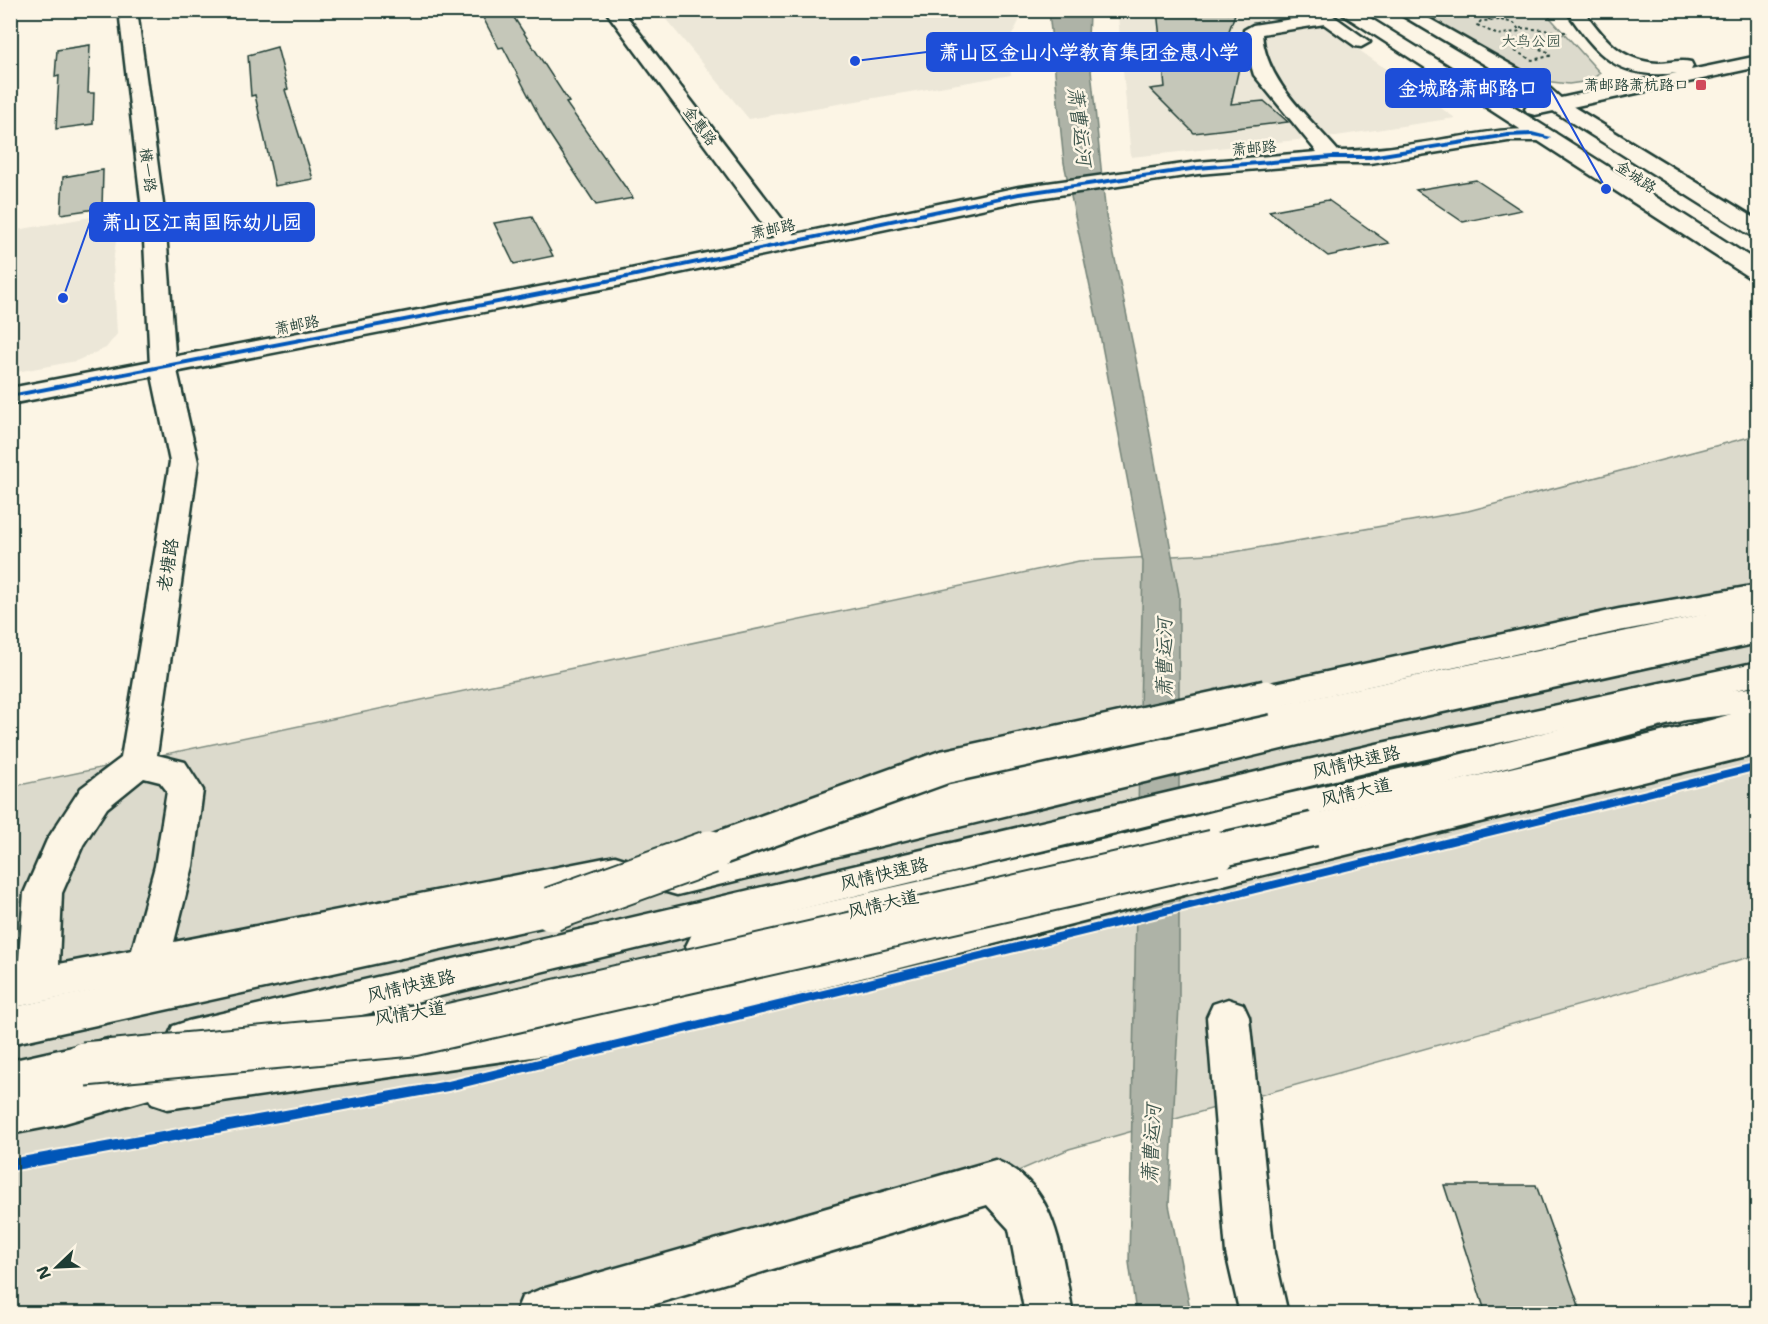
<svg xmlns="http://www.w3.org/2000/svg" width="1768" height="1324" viewBox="0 0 1768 1324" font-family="'Shantell Sans','LXGW WenKai TC',sans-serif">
<rect width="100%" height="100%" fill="#fcf5e5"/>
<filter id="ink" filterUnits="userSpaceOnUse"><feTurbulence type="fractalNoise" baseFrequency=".0167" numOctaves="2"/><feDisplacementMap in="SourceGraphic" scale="12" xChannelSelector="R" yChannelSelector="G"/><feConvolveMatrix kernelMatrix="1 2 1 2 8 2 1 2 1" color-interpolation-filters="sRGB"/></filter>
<g filter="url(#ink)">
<path fill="#ece7d8" d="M1122,10L1304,11L1455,118L1336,136L1131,157L1118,16Z
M996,11L1021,17L1006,47L1011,75L749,119L659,11Z
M120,212L113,263L117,334L106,348L76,361L11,373V231Z"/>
<path fill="#dcdacc" stroke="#7e8c80" stroke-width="1.5" d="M1419,11H1544L1600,73L1590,81L1569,84L1535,80Z
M1757,435V955L1069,1149L995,1181L539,1313H11L10,787L1079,561L1228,553L1468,511Z"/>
<path fill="#aeb3a7" stroke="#758479" stroke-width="1.5" d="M1049,11H1089L1088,41L1106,216L1139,374L1179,594V1005L1169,1205L1191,1313H1136L1129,1262L1143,562L1100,335L1064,163Z"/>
<path fill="#c5c7b9" stroke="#1f3d34" stroke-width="1.5" d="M479,10H509L569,102L566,103L633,198L596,205L546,129L503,47L499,48Z
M1157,10H1215L1235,14L1221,53L1242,54L1231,104L1264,101L1288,122L1194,133L1150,89L1165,87Z
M90,45L88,93H94L93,124L56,129L59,76L55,77L57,50Z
M277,47L288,89L285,90L313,179L275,186L255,95L251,96L248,55Z
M103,170L102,208L61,214L63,177Z
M1476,180L1521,210L1463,222L1416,190Z
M1328,200L1389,243L1328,256L1269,211Z
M532,217L553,256L514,264L494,223Z
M1444,1185H1536L1582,1314H1486Z"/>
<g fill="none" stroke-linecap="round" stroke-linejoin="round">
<defs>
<path id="minor" d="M1566,10H1583C1604,38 1620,61 1658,63C1669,63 1680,59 1691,62L1693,66L1691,70L1758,56V67L1535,115L1528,113L1525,109L1528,105L1677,73C1617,80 1597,55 1566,10Z
M1325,14L1331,15L1334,19L1331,23L1262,34C1266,82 1308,116 1338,151C1379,151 1418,143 1458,137C1491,132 1522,125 1555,133L1558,137L1555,141H1508L1370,163H1332L1198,174L1019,201L612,287L10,404V388L612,273L1019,187L1198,162L1317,152L1254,75L1245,45L1244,30L1253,25Z
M1228,999L1243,1004L1249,1017L1274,1253L1288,1314H1240L1226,1253L1207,1017L1213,1004Z
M995,1160C1059,1185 1061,1255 1073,1314H1025L1009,1229L987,1205L622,1314H515L522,1297L539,1290Z"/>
<path id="major" d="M119,10H137L165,219L176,366L198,462L157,755L185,762L203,790L193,866L174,942L615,856L628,860L634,871L628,882L10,1008V974L18,972L24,893L47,840L81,788L121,758L170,462L150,366L143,219ZM144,778L160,782L167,791L155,866L132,950L59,964L62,893L83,845L107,808Z
M605,10H622L795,236L798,241L795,246H779Z
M1304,10H1325L1370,42L1361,47L1355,46Z
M1336,10H1357L1544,126L1758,262V280L1750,278Z
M1393,10H1414L1545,84L1564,101L1758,220V237L1750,235L1550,109L1531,92Z
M1758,603V624L1262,733L1102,773L960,801L826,837L813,833L808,823L813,813L960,775L1102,747L1262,709Z
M1758,687V711L1685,720L1435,787L1252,830L1106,869L706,962L692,958L686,946L692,934L706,930L1106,839L1252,802L1435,761L1685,696Z
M1758,729V754L1235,882L581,1050L167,1109L152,1104L149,1099L58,1125L10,1134V1094L58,1085L195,1048L210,1054L215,1064L581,1014L1235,852Z"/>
<path id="highway" d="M1758,585V605L1619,631L1266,709L1254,705L1249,697L1254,689L1266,685L1619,609Z
M1758,621V643L1352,732L677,895L663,891L658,880L663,869L677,865L1352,708Z
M1758,662V685L1372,771L188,1057L173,1052L167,1039L173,1026L188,1021L1372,745Z
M1758,706V731L1712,744L1314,843L1301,839L1295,829L1301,819L1314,815L1711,720Z
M574,888L588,893L593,904L588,915L574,920L10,1044V1008Z
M108,1039L123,1045L129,1058L123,1071L10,1099V1061Z"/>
</defs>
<use href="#minor" stroke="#1f3d34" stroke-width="5"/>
<use href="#major" stroke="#1f3d34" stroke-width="5"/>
<use href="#highway" stroke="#1f3d34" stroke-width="5"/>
<path stroke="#1f3d34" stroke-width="2" stroke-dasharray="3 3" stroke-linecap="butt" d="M1479,10L1490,20
M1501,20L1514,23L1520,31L1498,35L1477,25L1481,21Z
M1521,28L1566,32
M1508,35L1522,47
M1534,47L1548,52L1550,56L1532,60L1515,51L1519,48Z
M1540,48L1566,32"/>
<use href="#minor" fill="#fcf5e5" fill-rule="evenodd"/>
<use href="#major" fill="#fcf5e5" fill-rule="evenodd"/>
<use href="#highway" fill="#fcf5e5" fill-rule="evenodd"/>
<defs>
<path id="highway-bridge-far1" d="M706,853L944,767L1266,697
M1207,853L1314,829"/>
<path id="highway-bridge" d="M552,909L710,852
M84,1064L412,1034L1214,852"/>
</defs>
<use href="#highway-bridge-far1" stroke="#1f3d34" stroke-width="38" stroke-linecap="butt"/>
<use href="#highway-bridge" stroke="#1f3d34" stroke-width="47" stroke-linecap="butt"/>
<use href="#highway-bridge-far1" stroke="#fcf5e5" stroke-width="33"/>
<use href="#highway-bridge" stroke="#fcf5e5" stroke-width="43"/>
<defs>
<path id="cycleway" d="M1532,132L1551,137L1548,139L1532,136L1508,137L1370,159H1332L1198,170L1019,196L612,282L10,398V394L612,278L1019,192L1198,166L1332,155H1370L1508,133Z
M1758,763V770L448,1091L10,1171V1159L448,1081Z"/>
</defs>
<use href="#cycleway" stroke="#fcf5e5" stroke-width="4"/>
<use href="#cycleway" fill="#0057b8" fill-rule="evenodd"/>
</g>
</g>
<rect fill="#d1495b" stroke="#fcf5e5" stroke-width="2" x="1695" y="79" width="12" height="12" rx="3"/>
<g text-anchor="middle" stroke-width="5" stroke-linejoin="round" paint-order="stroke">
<g font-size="15" fill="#455c52" stroke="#fcf5e5">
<text x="1531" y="46">大鸟公园</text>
</g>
<g font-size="15" fill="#1f3d34" stroke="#fcf5e5" text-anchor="end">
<text x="1689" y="90">萧邮路萧杭路口</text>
</g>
<g font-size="15" fill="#1f3d34" stroke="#fcf5e5">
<text transform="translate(700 126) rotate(53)" y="5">金惠路</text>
<text transform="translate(1254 148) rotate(-5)" y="5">萧邮路</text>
<text transform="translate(148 170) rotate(83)" y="5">横一路</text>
<text transform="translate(1636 177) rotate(34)" y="5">金城路</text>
<text transform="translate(773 229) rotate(-12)" y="5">萧邮路</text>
<text transform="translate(297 325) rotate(-11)" y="5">萧邮路</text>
</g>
<g font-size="18" fill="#1f3d34" stroke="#fcf5e5">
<text transform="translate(168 565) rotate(-81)" y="6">老塘路</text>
<text transform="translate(1356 762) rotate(-13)" y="6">风情快速路</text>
<text transform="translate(1356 792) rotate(-13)" y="6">风情大道</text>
<text transform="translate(884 874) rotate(-13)" y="6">风情快速路</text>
<text transform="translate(883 904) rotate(-13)" y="6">风情大道</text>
<text transform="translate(411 986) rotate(-13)" y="6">风情快速路</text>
<text transform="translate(410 1013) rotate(-9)" y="6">风情大道</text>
</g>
<g font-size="20" font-style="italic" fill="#435a51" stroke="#fcf5e5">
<text transform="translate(1080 126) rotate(83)" y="7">萧曹运河</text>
<text transform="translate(1164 658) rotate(-90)" y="7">萧曹运河</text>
<text transform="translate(1151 1144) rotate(-87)" y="7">萧曹运河</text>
</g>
</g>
<path fill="none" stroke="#1d4ed8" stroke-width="2" d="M855 61L927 52M1606 189L1550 88M63 298L90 222"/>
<g fill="#1d4ed8" stroke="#fcf5e5" stroke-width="2">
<circle cx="855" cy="61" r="6"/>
<circle cx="1606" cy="189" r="6"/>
<circle cx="63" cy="298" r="6"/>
</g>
<g fill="#1d4ed8" stroke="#1d4ed8" stroke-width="2">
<rect x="927" y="33" width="324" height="38" rx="6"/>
<rect x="1386" y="69" width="164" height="38" rx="6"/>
<rect x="90" y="203" width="224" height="38" rx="6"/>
</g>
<g font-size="20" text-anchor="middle" font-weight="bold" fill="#fff">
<text x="1089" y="59">萧山区金山小学教育集团金惠小学</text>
<text x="1468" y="95">金城路萧邮路口</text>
<text x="202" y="229">萧山区江南国际幼儿园</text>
</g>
<rect width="1768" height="1324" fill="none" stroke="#fcf5e5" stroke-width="36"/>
<rect x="18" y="18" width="1732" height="1288" fill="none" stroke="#1f3d34" stroke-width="2" filter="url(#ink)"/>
<g transform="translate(57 1267) rotate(247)" stroke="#fcf5e5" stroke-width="4.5" paint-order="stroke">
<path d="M0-4.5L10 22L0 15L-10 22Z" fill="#1f3d34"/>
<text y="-9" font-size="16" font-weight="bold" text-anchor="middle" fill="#1f3d34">N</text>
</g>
</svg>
